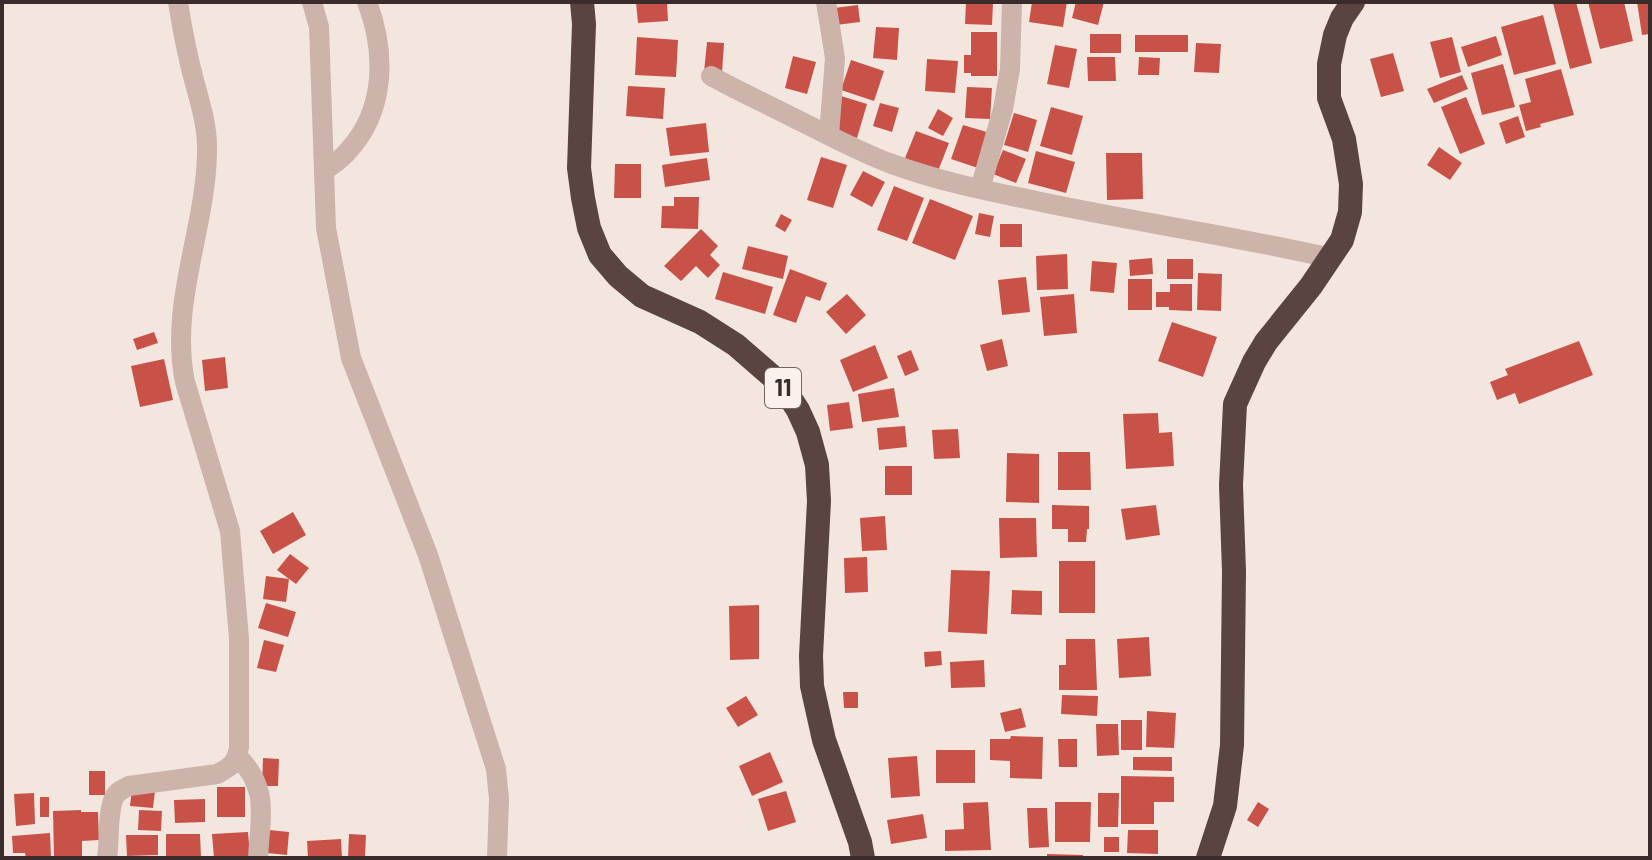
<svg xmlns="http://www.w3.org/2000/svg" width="1652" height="860" viewBox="0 0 1652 860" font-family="Barlow,sans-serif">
<rect width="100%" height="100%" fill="#f3e6df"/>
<path fill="#c85248" d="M636,2H667L668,21L638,23Z
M966,2L993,3L992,25L965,24Z
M1032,2H1067L1063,27L1029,22Z
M1076,2H1104L1098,25L1072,18Z
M1558,2H1576L1592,63L1570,69L1553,3Z
M1588,2H1624L1633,41L1600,49Z
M1637,2H1650V34L1642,35Z
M858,5L860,22L836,25L834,8Z
M1543,15L1556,64L1514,75L1501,27Z
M876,27L899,28L897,60L873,58Z
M971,32H997V76H971V73H964V55H971Z
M1090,34H1121V53H1090Z
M1135,35H1188V52H1135Z
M1496,36L1502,55L1468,67L1461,47Z
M637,37L678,40L676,77L635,75Z
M1452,37L1461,72L1440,78L1430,42Z
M707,42L724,43L722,73L704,72Z
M1196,43L1221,44L1219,73L1194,72Z
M1055,45L1077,49L1069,88L1047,84Z
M1393,53L1404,91L1381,97L1370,59Z
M793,56L816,62L807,94L785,88Z
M1087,57H1115L1116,81H1088Z
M1139,57L1160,58L1159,75H1138Z
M927,59L958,61L955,93L925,91Z
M851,60L884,71L874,101L841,90Z
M1503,64L1515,107L1482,115L1471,73Z
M1561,69L1574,115L1540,124L1541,127L1526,131L1519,105L1531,102L1525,79Z
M1462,75L1468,89L1434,103L1427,89Z
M628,86L665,88L663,119L626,116Z
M967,87L992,88L990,119L965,118Z
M841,96L867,104L857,138L830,130Z
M1466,97L1485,144L1460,154L1441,107Z
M880,103L899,108L892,132L873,126Z
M1051,107L1083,116L1072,155L1040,146Z
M938,109L953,118L943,136L928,128Z
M1014,113L1037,120L1028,152L1004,145Z
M1518,116L1525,137L1506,144L1499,123Z
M706,123L709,152L670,156L666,128Z
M963,125L990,133L978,168L951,159Z
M916,131L949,143L936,176L903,163Z
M1439,147L1462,163L1450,180L1427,165Z
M1003,150L1026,159L1016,183L993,174Z
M1036,151L1075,162L1066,193L1028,183Z
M1106,153H1142L1143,199L1107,200Z
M821,157L847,165L833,208L807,200Z
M707,158L710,180L665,187L662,165Z
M615,164H641V198H614Z
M863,171L885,182L872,207L850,195Z
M894,186L924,198L907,241L877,230Z
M674,197H699L698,229L661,228L662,206H674Z
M930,199L973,216L955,260L912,243Z
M979,213L994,216L990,237L975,234Z
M781,214L792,220L785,232L775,226Z
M1000,224H1022V247H1000Z
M701,229L718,246L710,255L720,265L708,278L696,266L681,281L664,266Z
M748,246L788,256L783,279L742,269Z
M1067,254L1068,289L1037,290L1036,256Z
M1152,258L1153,274L1130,276L1129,260Z
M1167,259H1193V279H1167Z
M1092,261L1117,263L1114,293L1090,291Z
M790,269L827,283L820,301L806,296L796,323L773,315Z
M723,272L773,287L765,314L715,299Z
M1198,273L1222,274L1221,311L1197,310Z
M1026,277L1030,312L1002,315L998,280Z
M1128,279H1152V310H1128Z
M1170,284H1192V311L1169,310V307H1156V292H1170Z
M847,294L866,315L846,334L826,312Z
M1074,294L1077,333L1044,336L1040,297Z
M1172,322L1217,337L1203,377L1158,361Z
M154,332L158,343L137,350L133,339Z
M1002,339L1008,366L987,371L980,345Z
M1579,341L1593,375L1519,404L1515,393L1497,400L1490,382L1508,375L1505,369Z
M875,345L888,378L853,392L840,360Z
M911,350L919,370L905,376L897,356Z
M225,357L228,388L205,391L202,360Z
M164,359L173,400L140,407L131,366Z
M894,388L899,417L862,422L858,394Z
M849,402L853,428L830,431L827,405Z
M1158,413L1159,433L1172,432L1174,466L1126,469L1123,414Z
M905,426L907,447L879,450L877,428Z
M958,429L960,458L934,459L932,430Z
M1058,452H1090L1091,490H1058Z
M1007,453L1039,454V503L1006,502Z
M885,466H912V495H885Z
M1052,505L1089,506V529H1087L1086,542H1068V529H1052Z
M1156,505L1160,535L1126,540L1121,509Z
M293,512L306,535L273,554L260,531Z
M885,516L887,550L862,551L860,518Z
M999,518H1036L1037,557L1000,558Z
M290,554L309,568L296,584L277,570Z
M867,557L868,592L845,593L844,558Z
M1059,561H1095V613H1059Z
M951,570L990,571L987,634L948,632Z
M266,576L289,579L286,602L263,599Z
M1012,590L1042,591V615L1011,614Z
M266,603L296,612L288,637L258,628Z
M759,605V659L730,660L729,606Z
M1149,637L1151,676L1119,678L1117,639Z
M1066,639H1095L1097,690H1059V665H1066Z
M264,640L284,645L276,672L257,668Z
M941,651L942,665L925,667L924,652Z
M984,660L985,687L951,688L950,662Z
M843,692H858V708H844Z
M1062,695L1098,696L1097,716L1061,714Z
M746,696L758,715L738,727L726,708Z
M1021,708L1026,727L1005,732L1000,713Z
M1147,711L1176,713L1174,748L1146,747Z
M1121,720H1142V750H1121Z
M1096,724H1118L1119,755L1097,756Z
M1011,736L1043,737L1042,779L1010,778V761L990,760V739H1010Z
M1058,739H1077V767H1059Z
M936,750H975V783H936Z
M770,752L783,782L752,796L739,766Z
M917,756L920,796L891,798L888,758Z
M1133,757H1172V771L1133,770Z
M263,758L279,759L278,786H262Z
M89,771H105V795H89Z
M1121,776L1174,777V802H1154V824H1121Z
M217,787H245V817H217Z
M132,789L155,791L153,808L130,806Z
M786,791L796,822L768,831L758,799Z
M34,793L35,824L16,826L14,794Z
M1098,793H1119L1118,827H1098Z
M40,797H49V817H40Z
M205,799V822L175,823L174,800Z
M988,802L991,850L945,851V830L964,829L963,803Z
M1055,802H1091L1090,842H1055Z
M1258,802L1269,809L1258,827L1247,820Z
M1027,808H1047L1049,847L1029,848Z
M81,810V812H98L99,840L82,841V858H54L53,811Z
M139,810L162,811L161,831L138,830Z
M923,814L927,838L891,844L887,820Z
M269,830L289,832L287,855L267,853Z
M1128,830H1158V854L1127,853Z
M248,832L250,856L214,858L212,834Z
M50,833L51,858H26L25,853H13L12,836Z
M166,834H200L201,858H166Z
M349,834L366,835L365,858H348Z
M126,835H158V855L127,856Z
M1104,837H1119V852H1104Z
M341,839L342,858H308L307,841Z
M1047,854L1083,855V858H1047Z"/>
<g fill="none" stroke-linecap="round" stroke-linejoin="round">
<path stroke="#ccb4aa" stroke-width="20" d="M312,2L319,27L326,228L351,358L428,555L496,769L499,799L497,858
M826,2L835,58L829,135
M711,76C740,92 769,105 798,120C829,135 859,152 892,164C935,180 982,190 1027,199C1128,221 1230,235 1331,258
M324,171C332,165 342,159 348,151C386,110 386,52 367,2
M980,189L1003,109L1010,69L1012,2
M237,756C270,788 260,817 258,858
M107,858C110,840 107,814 114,798C117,791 123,789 129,786L217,774C231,767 237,762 239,747V639L230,531L185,382C169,304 206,229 207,152C208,127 200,103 194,80C187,54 182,28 178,2"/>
<path stroke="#5a4441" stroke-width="24" d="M582,2L584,24L579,168L583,198L589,228L600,255L618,276L642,296L700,322L736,345L781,384L798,410L808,432L817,465L819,501L811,656L812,686L824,740L860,842L863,858
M1208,858L1225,806L1232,745L1234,571L1231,485L1235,404L1254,362L1266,342L1311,286L1342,240L1350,212L1351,184L1344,139L1329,98V64L1335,35L1342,18L1353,2"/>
</g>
<g text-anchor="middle" stroke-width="6" stroke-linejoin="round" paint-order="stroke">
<rect fill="#faf1ec" stroke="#736764" stroke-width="2" x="765" y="368" width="36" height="40" rx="6"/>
<g font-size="24" font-weight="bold" fill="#392c2a">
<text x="783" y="396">11</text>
</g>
</g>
<rect width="1652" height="860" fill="none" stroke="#392c2a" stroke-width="8"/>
</svg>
